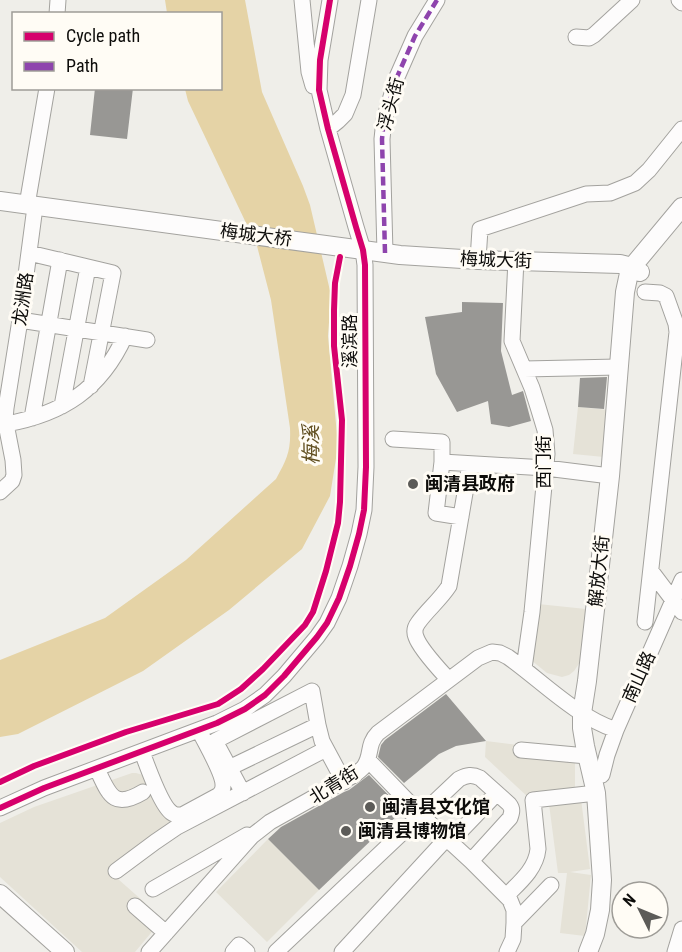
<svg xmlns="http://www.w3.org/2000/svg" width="682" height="952" viewBox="0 0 682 952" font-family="'Roboto Condensed','Noto Sans SC',sans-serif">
<rect width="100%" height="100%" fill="#efeee9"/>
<path fill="#e5e2d7" d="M578,407L609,410L604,457L573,454Z
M538,604L586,609L580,662L574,671L569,675L562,677L547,673L531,660Z
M486,741L575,752V792L529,798L485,757Z
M132,773H136L143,775L173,825L109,871L144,902L161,921L135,952H82L0,877V823L34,807Z
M581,799L590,869L570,872L591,875L585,936L560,933L567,873H558L549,804Z
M268,839L319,890L267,942L216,892Z"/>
<path fill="#e5d3a6" d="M165,0H245L262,92L303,186L310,205L331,295L328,336L338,446L330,496L302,549L229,610L143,671L18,734L0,737V660L105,618L186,560L276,479C287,459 291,451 290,428L271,300L257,246L188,101L185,89L220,88V14L167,13Z"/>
<path fill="#989794" d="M95,88H133L127,139L90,135Z
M462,302L503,303L501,351L512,395L523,391L531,421L509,427L491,424L488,401L457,412L436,374L425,317L462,312Z
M607,377L604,409L578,407L580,378Z
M446,694L486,741L456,746L439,754L404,783L378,757L381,745L385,740Z
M369,775L403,810L319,890L268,839L281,827L344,792L349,790Z"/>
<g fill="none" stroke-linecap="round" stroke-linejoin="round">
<defs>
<path id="minor" d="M302,0L309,72L313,86
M679,0L682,3
M57,14L58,0
M576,37L589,38L594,35L632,0
M328,129L338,121L345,114L353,95L369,0
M27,205L47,88
M29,253L113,273L91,386
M385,253L382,139L384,120L397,77L415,36L437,0
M478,260L480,229L586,194L610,193L635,183L649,170L682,129
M516,260L512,341L532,388L538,407L545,430L547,454L532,612L524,668
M20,320L147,340
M524,369L618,367
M62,406L88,267
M32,418L60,260
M6,424C63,414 101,389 125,336
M393,439L442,442V462L546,468L610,476
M442,462L436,513L461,517
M0,492L12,481L14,475L13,460L5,419L6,408L20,320L35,207
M651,571L682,612
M645,622L677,332L676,324L666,296L660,293L645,292
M448,679C439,669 420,649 416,637C414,632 415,627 418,623C427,610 440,600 449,586L470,464
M521,750L587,756
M142,752C147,765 161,806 172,813C176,816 178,815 182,815L219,795C222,791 223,791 223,786C224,774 205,743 199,730
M368,760L421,815L471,861L510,900L514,910V923L513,939L507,952
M229,768L318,725
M97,769C109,794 113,810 143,792
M602,775L607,755L616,730L682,580
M243,793L215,741L312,691L318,725L322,741L344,782
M0,808L44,788L217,723L245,709L265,695L284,676L317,637L327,623L339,598L350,566L359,534L364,510L366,467L365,265L363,250L356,227L328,129L319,90L320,60L330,0
M450,842L496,794
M116,871L155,842L177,827L326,749
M153,889L247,835
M506,896C520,882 536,869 538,849L533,800L596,793
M135,906L166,933
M514,923L551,885
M149,952L252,836L270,822L354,775C358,772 363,769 365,765C372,754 367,744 378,733L478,658L492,652L500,653L508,657C543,682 575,716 616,730
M233,952L239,945L247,952
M276,952L459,779C467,775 472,774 480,778L509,804C513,809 512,812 510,818L471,861
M342,952L446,839
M675,952L682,929"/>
<path id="major" d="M0,201L400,255L478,260L620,264L632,267L640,272
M0,894L65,952
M588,952L595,934L600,910L602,880L596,793L585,746L582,728V713L587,681L610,476L625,292L629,273L632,267L682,207"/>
</defs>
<use href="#minor" stroke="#a3a29e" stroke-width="17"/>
<use href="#major" stroke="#a3a29e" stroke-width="20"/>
<use href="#minor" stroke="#fdfcfc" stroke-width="15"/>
<use href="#major" stroke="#fdfcfc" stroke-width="18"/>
<path stroke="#8e44ad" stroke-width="4.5" stroke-dasharray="9 4.5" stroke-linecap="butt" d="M385,253L382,139L384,120L397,77L415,36L437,0"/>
<defs>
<path id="cycleway" d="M0,782L34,766L126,732L218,704L241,689L263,669L305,625L313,612L326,571L338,523L340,502L342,420L334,346V310L335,283L340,257
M0,808L44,788L217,723L245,709L265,695L284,676L317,637L327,623L339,598L350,566L359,534L364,510L366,467L365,265L363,250L356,227L328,129L319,90L320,60L330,0"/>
</defs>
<use href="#cycleway" stroke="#fffcf5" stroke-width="10"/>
<use href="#cycleway" stroke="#d6006c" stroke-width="6"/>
</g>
<g fill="#5c5b58" stroke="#fffcf5" stroke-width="2">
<circle cx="413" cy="484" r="6"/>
<circle cx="370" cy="807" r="6"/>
<circle cx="346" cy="831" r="6"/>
</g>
<g text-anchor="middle" stroke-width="6" stroke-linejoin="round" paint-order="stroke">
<g font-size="18" fill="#0d0c0a" stroke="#fffcf5">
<text transform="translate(391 104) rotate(-75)" y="6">浮头街</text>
<text transform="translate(256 235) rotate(7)" y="6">梅城大桥</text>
<text transform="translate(496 260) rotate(2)" y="6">梅城大街</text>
<text transform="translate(23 299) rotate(-82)" y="6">龙洲路</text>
<text transform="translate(350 341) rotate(-90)" y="6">溪滨路</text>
<text transform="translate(544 462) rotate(-90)" y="6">西门街</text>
<text transform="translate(599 571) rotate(-84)" y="6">解放大街</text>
<text transform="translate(639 677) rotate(-66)" y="6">南山路</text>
<text transform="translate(334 785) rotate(-32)" y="6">北青街</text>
</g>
<g font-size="18" font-weight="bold" fill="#0d0c0a" stroke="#fffcf5" text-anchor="start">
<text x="425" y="490">闽清县政府</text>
<text x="382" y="813">闽清县文化馆</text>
<text x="358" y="837">闽清县博物馆</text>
</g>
<g font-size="20" font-style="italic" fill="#614f20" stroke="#fffcf5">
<text transform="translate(311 445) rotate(-91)" y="7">梅溪</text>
</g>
</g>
<rect x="12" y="12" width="210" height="78" fill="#fffcf5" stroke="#9e9c97" stroke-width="1.5"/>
<rect x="24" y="32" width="30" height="9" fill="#d6006c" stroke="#9e9c97" stroke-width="1.5"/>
<text x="66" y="42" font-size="18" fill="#0d0c0a">Cycle path</text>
<rect x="24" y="62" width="30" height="9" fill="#8e44ad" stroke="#9e9c97" stroke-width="1.5"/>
<text x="66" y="72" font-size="18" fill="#0d0c0a">Path</text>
<g transform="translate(640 910) rotate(313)"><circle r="28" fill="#fffcf5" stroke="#9e9c97" stroke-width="1.5"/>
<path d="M0-4.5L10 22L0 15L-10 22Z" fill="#5c5b58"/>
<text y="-9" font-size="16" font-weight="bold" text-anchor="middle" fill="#0d0c0a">N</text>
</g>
</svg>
